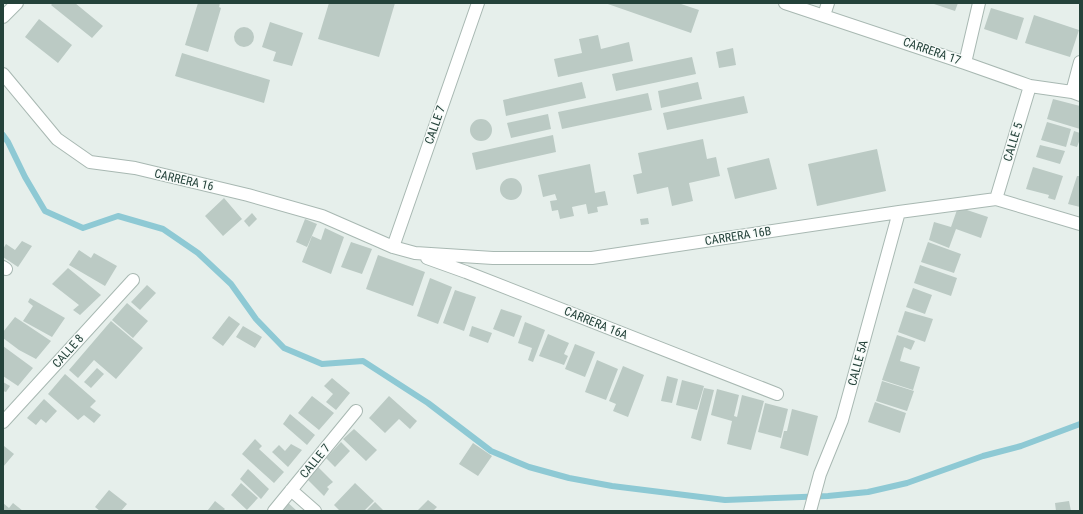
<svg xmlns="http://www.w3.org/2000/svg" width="1083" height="514" viewBox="0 0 1083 514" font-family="'Roboto Condensed',sans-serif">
<rect width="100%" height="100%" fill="#e6efeb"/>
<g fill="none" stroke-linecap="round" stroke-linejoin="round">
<path stroke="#8ec9d4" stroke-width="6" d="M3,135L8,142L25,177L45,211L83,228L118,216L163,229L198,253L231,284L256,319L284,348L322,364L363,361L428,403L491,451L529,467L569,478L612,486L725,500L828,496L868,492L907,483L983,456L1021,446L1080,424"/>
</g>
<path fill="#bbcac4" d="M53,3H75L103,26L92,38L51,5Z
M198,3H220L219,7L221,8L208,52L185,45Z
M329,3H395L379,57L318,39Z
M605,3H678L699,10L691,33Z
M931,3H958L955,11Z
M991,8L1024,18L1017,40L984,29Z
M1034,15L1079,30L1070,57L1025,43Z
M39,19L72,45L58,63L25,37Z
M270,22L303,33L292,66L273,61L276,52L262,47Z
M234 37a10 10 0 1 1 20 0a10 10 0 1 1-20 0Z
M598,35L601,49L629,42L633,61L558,77L554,59L582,53L579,39Z
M733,48L736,65L719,68L716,52Z
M182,53L270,80L264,103L175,76Z
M692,57L696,74L616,91L612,74Z
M582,82L586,98L506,116L503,100Z
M698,82L702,99L661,108L658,91Z
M648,93L652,110L562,129L558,112Z
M744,96L748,113L667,130L663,113Z
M1053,99L1080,106V129L1047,119Z
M548,114L551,129L511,138L507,123Z
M470 130a11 11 0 1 1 22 0a11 11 0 1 1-22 0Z
M1047,122L1071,129L1066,147L1041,140Z
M1074,131L1080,133V139L1077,147L1070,145Z
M553,135L556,152L476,170L472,153Z
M703,139L707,159L716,157L720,176L689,183L693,201L672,206L668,187L637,194L633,175L642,173L638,153Z
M1040,145L1065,151L1060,164L1036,157Z
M877,149L886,191L817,206L808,164Z
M769,158L777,189L735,199L727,168Z
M590,164L595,193L605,191L608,205L597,207L598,212L588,214L586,204L572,207L574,216L560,219L558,210L552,211L550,201L557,200L555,194L543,197L538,175Z
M1033,167L1063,176L1055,200L1048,198L1049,195L1026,189Z
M1077,176H1080V207L1068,204Z
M500 189a11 11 0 1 1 22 0a11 11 0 1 1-22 0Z
M224,198L242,219L223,236L205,216Z
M958,207L988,217L981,238L956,229L949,248L929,240L934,222L951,227Z
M252,213L257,219L249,227L244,221Z
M648,218L649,224L641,225L640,219Z
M305,219L317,224L307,247L296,242Z
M325,228L344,237L331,274L302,262L312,236L321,240Z
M22,241L32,246L18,267L3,257V249L6,244L15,250Z
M351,242L372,249L362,274L341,267Z
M928,242L961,254L954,273L921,262Z
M79,250L91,258L94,253L117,266L105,286L69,265Z
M378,255L425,272L413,306L366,289Z
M920,265L957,278L951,296L914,283Z
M68,268L101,295L80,315L73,310L79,305L52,284Z
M430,278L452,287L438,324L417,316Z
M147,285L156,293L140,310L131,302Z
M913,288L932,295L925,314L906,307Z
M455,290L476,297L464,331L443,323Z
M30,298L65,318L52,337L23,321L33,306L28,302Z
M127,303L148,321L133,338L112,320Z
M501,309L522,316L514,337L493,329Z
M905,311L933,319L925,342L898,332Z
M229,316L240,324L223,346L212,338Z
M15,317L51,341L36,359L19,350L3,338V332Z
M111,321L143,348L116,379L94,360L78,378L69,370Z
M525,322L545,330L533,362L528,360L532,348L518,343Z
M243,326L262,337L255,348L236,337Z
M472,326L492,333L488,343L469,336Z
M548,334L569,343L564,354L568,356L564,365L539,356Z
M897,335L915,341L911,350L904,347L900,361L920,367L913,390L882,380Z
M575,344L595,352L585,377L565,369Z
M3,346L33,368L18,386L3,376Z
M597,360L618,369L606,400L585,392Z
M623,366L644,375L628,417L613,411L616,404L609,401Z
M97,368L104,374L91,388L84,382Z
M65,374L96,401L90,407L101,415L94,423L84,415L78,420L48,394Z
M667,376L678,379L672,403L661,401Z
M332,378L350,393L336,410L326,402L333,394L324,386Z
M682,380L704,386L697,410L676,405Z
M882,381L914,391L907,411L876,401Z
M3,382L10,386L6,392L3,391Z
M704,388L714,390L701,441L691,438Z
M717,389L739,395L734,416L737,417L742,395L764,401L751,450L727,444L732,421L711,415Z
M312,396L334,413L319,430L298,413Z
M389,396L417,421L410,429L399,419L385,433L369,418Z
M44,399L57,411L46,423L41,419L36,425L27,418Z
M875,402L906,413L900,433L868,422Z
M765,403L788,409L781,438L758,432Z
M792,409L818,416L808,456L780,448L784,431H787Z
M290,414L315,435L307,445L283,424Z
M354,429L377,450L366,461L343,439Z
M255,439L262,446L259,449L284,472L274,483L242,454Z
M341,442L350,451L335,467L326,458Z
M473,443L492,456L478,476L459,464Z
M291,444L302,450L288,467L272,452L279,445L285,451Z
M4,446L14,454L3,467V447Z
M317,466L333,482L327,487L329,489L324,496L306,478Z
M248,469L269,489L261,499L240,479Z
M241,483L258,498L247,510L231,495Z
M355,483L374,501L364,511H340L334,505Z
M109,490L127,504L121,511H100L95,507Z
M428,500L437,507L433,511H417Z
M215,501L225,509L223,511H209L208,510Z
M286,501L297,511H278Z
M1069,501L1071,511H1056L1055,503Z
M375,502L384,511H366Z
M3,503L9,508L13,503L23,511H3Z"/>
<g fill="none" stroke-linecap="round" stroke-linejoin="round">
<defs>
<path id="minor" d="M785,3L965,63L1030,86L1072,92L1080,95
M824,15L828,3
M3,17L17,3
M965,63L979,3
M3,74L57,139L90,162L135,168L248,195L322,216L393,247L415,253L493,258H592L899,212L996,199L1080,224
M1072,92L1080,62
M996,199L1030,86
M393,247L478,3
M427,258L466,272L777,394
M3,267L6,269
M3,422L133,280
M291,490L315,511
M274,511L356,411
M810,511L820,474L842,420L899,212"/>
</defs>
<use href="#minor" stroke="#a8b8b2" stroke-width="14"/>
<use href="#minor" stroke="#fff" stroke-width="12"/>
</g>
<g text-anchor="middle" stroke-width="3" stroke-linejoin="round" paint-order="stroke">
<g font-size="12" fill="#24423a" stroke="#f7fbf9">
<text transform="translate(932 51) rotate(19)" y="4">CARRERA 17</text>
<text transform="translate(435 125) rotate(-71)" y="4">CALLE 7</text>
<text transform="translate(1013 142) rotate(-73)" y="4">CALLE 5</text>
<text transform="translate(184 180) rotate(13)" y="4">CARRERA 16</text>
<text transform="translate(738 236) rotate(-9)" y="4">CARRERA 16B</text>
<text transform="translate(596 323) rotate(22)" y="4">CARRERA 16A</text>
<text transform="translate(68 351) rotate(-48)" y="4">CALLE 8</text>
<text transform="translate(858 363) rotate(-75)" y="4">CALLE 5A</text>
<text transform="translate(315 461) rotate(-51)" y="4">CALLE 7</text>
</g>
</g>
<rect width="1083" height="514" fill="none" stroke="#24423a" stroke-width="8"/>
</svg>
